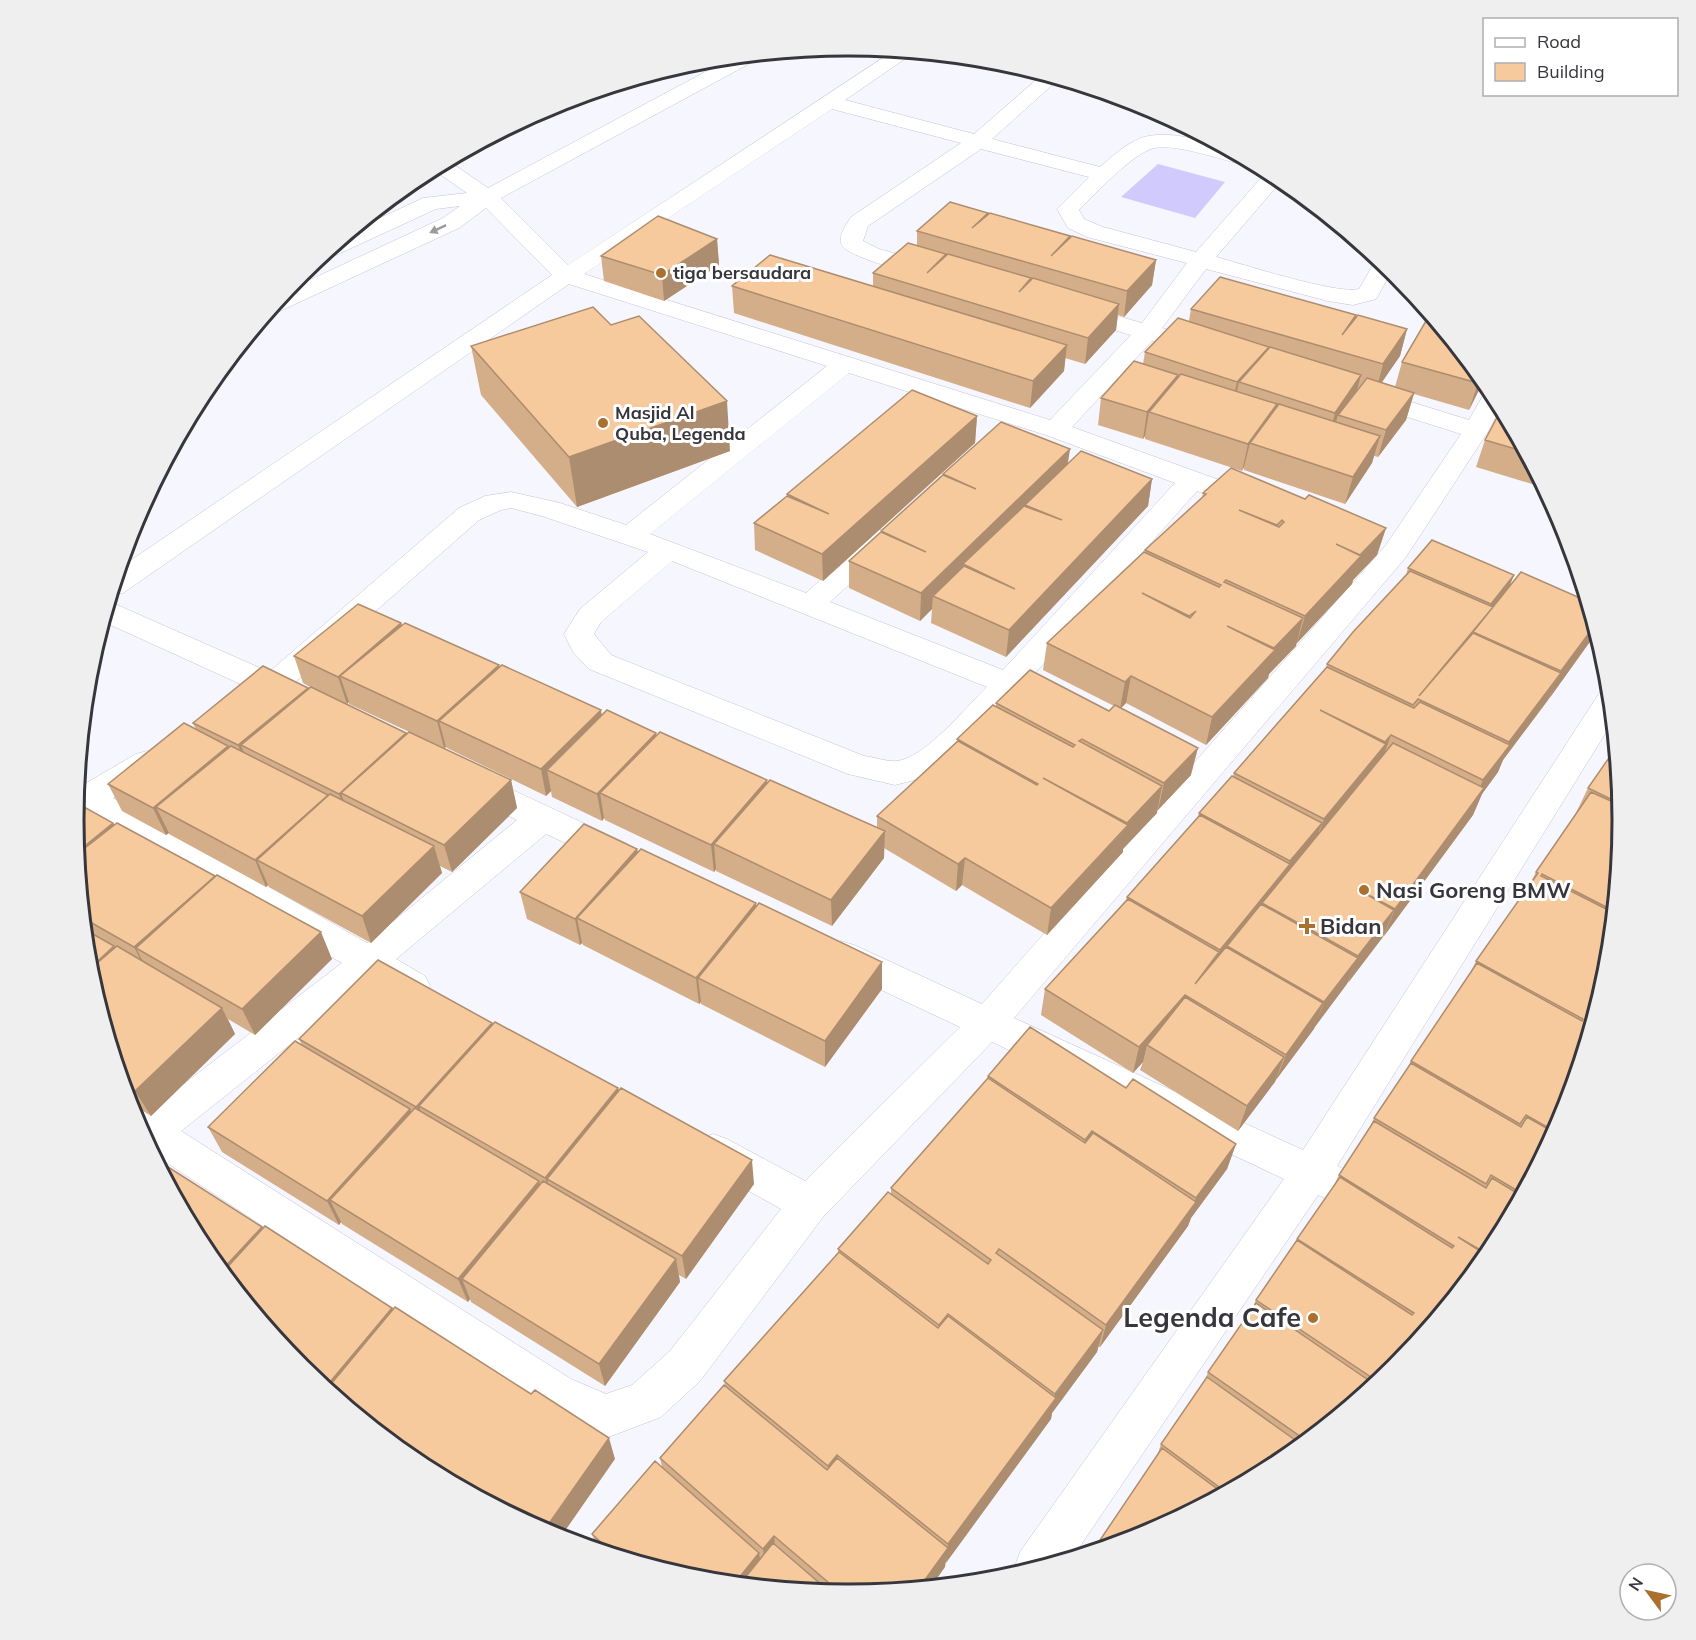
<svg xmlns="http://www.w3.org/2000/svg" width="1696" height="1640" viewBox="0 0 1696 1640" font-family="Mulish,sans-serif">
<rect width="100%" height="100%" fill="#f6f6fe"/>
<path fill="#d1cbfd" d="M1158,164L1225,182L1195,218L1121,197Z"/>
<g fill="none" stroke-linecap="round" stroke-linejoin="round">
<defs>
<path id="minor" d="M895,50L915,52L845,100L974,134L1044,73L1060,78L992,139L1100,167C1112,157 1125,144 1141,138C1177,126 1231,150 1261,166L1254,168C1230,162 1176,143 1154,148C1133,153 1095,194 1079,210L1084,219L1103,227L1196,252L1268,170L1283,179L1216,257C1243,264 1337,295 1359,289L1377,258L1393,269L1376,299L1353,305L1328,301L1206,269L1162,328L1213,343L1216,348L1213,353L1204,355L1152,341L1072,427L1261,495L1265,501L1261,507L1251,509L1241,507L1197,491L1029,680L1065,694L1069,702L1065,710L1054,713L1013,697L949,762L930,776L895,785L848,774L589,669L573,652L564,634L580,609L648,552L542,516L511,508L501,510L479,520L294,683L304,688L308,695L304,702L293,706L274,699L258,705L247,701L243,694L247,687L102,621L108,602L115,604L269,672L459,508L485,496L511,492L560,503L626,525L827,366L569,284L123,593L110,595L118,569L552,275L486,208L459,228L280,311L267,312L284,292L443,218L460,206L436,209L334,256H319L348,233L423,198L467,193L431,168L447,160L488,188L735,56L760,54L758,59L501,198L568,265ZM832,109L961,143L851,217C846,225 839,234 841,243C844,258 918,274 933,278L941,276L944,271L941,266L879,249L863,241L868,226L981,149L1089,177L1057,209L1068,228L1087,237L1187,263L1142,323L1075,304L1067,306L1063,311L1067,316L1131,335L1050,420L584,274ZM849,373L1046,435L1175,483L1003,670L830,602L893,544L897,538L893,532L883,529L873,532L806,593L650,534ZM672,561L987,687C966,707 925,758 897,761C887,762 874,757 864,756L611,655L594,634L601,622Z
M1366,388L1469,420L1486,390L1491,388L1501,406L1489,430L1406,557L1014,1018L1303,1150L1600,692L1610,690L1613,721L1337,1166L1390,1190L1396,1203L1390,1216L1376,1221L1318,1195L1072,1558L1016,1575L1014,1569L1020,1552L1284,1179L992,1042L823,1217L700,1381L661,1417L606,1438L541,1409L152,1153L129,1106L134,1104L150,1110L342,963L87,813L73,818L76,789L136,754L147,751L158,754L163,762L158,770L113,798L367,943L517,820L465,794L460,786L465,778L476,774L487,778L628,844L633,853L628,862L616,866L546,834L396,959L425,976L430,986L425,996C403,1004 390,991 371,980L181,1131L571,1379L606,1394L632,1385L670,1351L781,1209L699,1163L693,1151L699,1139L713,1134L727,1139L805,1181L960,1027L828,965L823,955L828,945L841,941L854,945L982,1004L1386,545L1461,434L1357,401L1353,396L1357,391Z"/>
</defs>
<use href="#minor" stroke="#c5c4d6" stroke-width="1"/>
<use href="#minor" fill="#fff" fill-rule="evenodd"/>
</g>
<path fill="#d4ae88" d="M987,215L1070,238L1156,260L1152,285L1124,317L1118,315L1116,330L1085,364L1065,358L1064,371L1030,408L734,313L732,286H873V273L917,245V231Z
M717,239L719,265L664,301L604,281L601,256Z
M1191,309L1355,319L1407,329L1400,356L1381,382L1395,387L1402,362L1484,380L1469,410L1414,394L1406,420L1378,457L1374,456L1372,463L1345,504L1244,470V467L1242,471L1145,439V436L1143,439L1098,425L1101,398L1143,364L1145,352L1189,321Z
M471,346L730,451L577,507L481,395Z
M1502,408L1545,488L1476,467L1485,440Z
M977,416L975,443L823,581L755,550L754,523L787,496V494Z
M1068,464L1152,479L1148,506L1006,657L931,623L932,609L920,621L849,588V561L881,532V531L943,475V474Z
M1203,493L1305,499L1386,528L1377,555L1353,580L1352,584L1297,643H1296V646L1269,674L1268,678L1206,745L1126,703L1121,708L1191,775L1158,810H1157V813L1123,849V852L1047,935L962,885L956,891L884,848V858L832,926L716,871V869L714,872L605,820L604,818L602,821L552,797L551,791L546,796L447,748L446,747L444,748L349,704V702L347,704L407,734L511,780L517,808L452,872L440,866L442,873L371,943L269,887L268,885L266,887L169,834V833L166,835L122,811L108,784L196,730L193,723L308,688V689L310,687L303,683L294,656L401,623L402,625L499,665V667L602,715L656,735L877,828V816L957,741V739L996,706V703L1109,711L1114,706L1043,670L1047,643L1145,552V550L1202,498Z
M1408,568L1514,575L1509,587L1587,601L1597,631L1594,636L1548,700L1503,760L1498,772L1482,794L1473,815L1384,936L1383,935L1348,982L1238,1131L1140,1070L1143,1062L1133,1073L1041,1015L1045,989L1126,900L1127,897L1198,817L1199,813L1233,776L1234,773L1326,669L1327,664L1406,575Z
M1616,751L1623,820L1608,972L1564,1117L1492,1251L1396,1368L1278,1465L1144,1536L1157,1456L1161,1444L1205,1380L1208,1372L1253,1307L1256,1300L1333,1187L1339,1175L1370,1127L1374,1118L1407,1069L1411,1061L1469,975L1476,961L1530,884L1536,872L1575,815L1588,788Z
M73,820L114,824L215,876V877L332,959L255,1035L228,1019L235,1034L151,1116L127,1101L88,971Z
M637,849L638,852L756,903V907L882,989L825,1067L701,1004V1002L699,1004L583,945L582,943L580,945L527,919L520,892Z
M493,1025L618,1088L619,1091L754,1184L686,1279L679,1275L680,1282L605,1386L471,1302L470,1299L468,1302L342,1224L341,1222L339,1225L222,1152L208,1127L302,1045L299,1039Z
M988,1076L1126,1088L1236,1144L1227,1169L1191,1218L1188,1226L1100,1347H1098L1097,1352L1052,1413L1051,1419L945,1563V1567L848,1595L696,1580L598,1550L592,1534L662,1467L660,1458L725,1385L724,1381L838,1253V1249L891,1194V1188L987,1080Z"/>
<path fill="#ad8d6f" d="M717,239L719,265L664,301L662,275Z
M1156,260L1152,285L1124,317L1127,291Z
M1119,304L1116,330L1085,364L1088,338Z
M1407,329L1400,356L1376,391L1383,364Z
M1067,345L1064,371L1030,408L1033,381Z
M1269,347L1263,374L1239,382L1234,405L1231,409L1237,382Z
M1178,375L1174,401L1149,412L1145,436L1143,439L1147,412Z
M1361,375L1354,402L1338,415L1333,432L1328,440L1335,413Z
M1482,376L1484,380L1469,410L1478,383Z
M1414,393L1406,420L1378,457L1386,430Z
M727,401L730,451L577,507L569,457Z
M1277,404L1271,431L1250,443L1244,467L1242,471L1248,444Z
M977,416L975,443L823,581L822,554Z
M1380,436L1372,463L1345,504L1353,477Z
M1070,449L1066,476L1025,505L1023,519L963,564L962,579L933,596L932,609L920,621L921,593Z
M1152,479L1148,506L1006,657L1009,630Z
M1386,528L1377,555L1353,580L1352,584L1297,643L1305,616L1359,558L1360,555Z
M1514,575L1503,602L1473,632L1464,657L1418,699L1487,614L1491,604Z
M1303,618L1296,646L1269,674L1268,678L1206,745L1212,717L1273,652L1274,648Z
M401,623L409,651L340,676L349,702L347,704L338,677Z
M1595,625L1597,631L1594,636L1549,699L1561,671Z
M499,665L505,692L439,721L446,747L444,748L437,721Z
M1561,673L1548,700L1503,760L1498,772L1482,794L1473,815L1384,936L1395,909L1474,802L1483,780L1504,753L1509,742Z
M1131,676L1126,703L1120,709L1125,682Z
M308,688L317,715L241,745L251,771L249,772L238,745Z
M601,710L605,737L547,770L551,791L546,796L541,769Z
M406,733L414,760L341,793L350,819L348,821L339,794Z
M656,733L660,760L600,793L604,818L602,821L597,794Z
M1391,735L1381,763L1315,846L1324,819L1383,747L1385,742Z
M228,746L240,773L156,807L169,833L166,835L153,808Z
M1198,748L1191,775L1158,810L1164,783Z
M511,780L517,808L452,872L444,845Z
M767,780L769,808L714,844L716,869L714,872L711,845Z
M1162,786L1157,813L1123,849V852L1047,935L1051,908L1127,827V823Z
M328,795L337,822L257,860L268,885L266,887L255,860Z
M113,823L127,850L80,889L76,853Z
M1322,823L1313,850L1262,903L1256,922L1227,946L1221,965L1195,984L1219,953L1220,950L1288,867L1290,861Z
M885,831L884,858L832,926L831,900Z
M434,846L442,873L371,943L362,916Z
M637,849L641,876L577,918L582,943L580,945L575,919Z
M965,858L962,885L956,891L958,864Z
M215,876L227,902L136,948L149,973L148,974L134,947Z
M756,903L758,930L698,978L701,1002L699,1004L696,978Z
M1394,910L1383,937L1348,983L1358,956Z
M321,932L332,959L255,1035L242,1009Z
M114,946L129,973L97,1001L88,970Z
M1358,958L1347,984L1314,1028L1324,1002Z
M882,962V989L825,1067V1041Z
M1185,995L1178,1021L1147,1045L1143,1062L1133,1073L1139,1047Z
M1323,1003L1314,1029L1276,1080L1286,1055Z
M222,1008L235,1034L151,1116L135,1091Z
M492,1023L500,1049L419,1106L428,1129L426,1132L416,1107Z
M1284,1057L1275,1082L1238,1131L1247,1106Z
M618,1088L623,1114L547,1179L553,1201L552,1203L545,1178Z
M410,1109L420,1134L330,1200L341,1222L339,1225L327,1201Z
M1092,1131L1087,1155L1079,1165L1085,1140Z
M1236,1144L1227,1169L1191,1218L1188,1226L1100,1347L1106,1325L1193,1206L1196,1198Z
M752,1160L754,1184L686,1279L682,1256Z
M539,1181L546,1205L462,1279L470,1299L468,1302L458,1279Z
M262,1227L275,1250L238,1292L221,1271Z
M676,1259L680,1282L605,1386L599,1364Z
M392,1308L403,1330L343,1403L325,1388Z
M948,1314L945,1336L936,1347L939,1325Z
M1103,1330L1097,1352L1052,1413L1051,1419L946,1563L948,1544L1054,1401L1055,1394Z
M609,1438L615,1459L560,1538L551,1536L543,1532Z
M837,1455V1475L828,1486V1466Z
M774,1536L776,1555L766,1568L763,1549Z
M948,1548L945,1567L931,1587L919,1588Z
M759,1553L762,1571L751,1585L734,1584Z"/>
<path fill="#f7ca9e" stroke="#ad8d6f" stroke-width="1.5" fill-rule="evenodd" d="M950,202L988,213L972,228L990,213L1070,236L1051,256L1072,236L1156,260L1127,291L917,231Z
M658,216L717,239L662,275L601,256Z
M908,243L946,254L927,273L948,254L1031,278L1019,292L1033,278L1119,304L1088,338L873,273Z
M770,255L1067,345L1033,381L732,286Z
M1220,277L1356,315L1342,335L1358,315L1407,329L1383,364L1191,309Z
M593,307L611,325L639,316L727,401L569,457L471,346Z
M1430,314L1482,376L1478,383L1402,362Z
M1178,318L1269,347L1237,382L1145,352Z
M1270,347L1361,375L1335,413L1239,382Z
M1134,361L1178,375L1147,412L1101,398Z
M1181,374L1277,404L1248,444L1149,412Z
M1367,378L1414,393L1386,430L1338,415Z
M912,390L977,416L822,554L754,523L787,496L829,514L787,494Z
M1279,404L1380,436L1353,477L1250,443Z
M1502,408L1526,452L1485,440Z
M1001,422L1070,449L921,593L849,561L881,532L926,552L881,531L943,475L976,489L943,474Z
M1081,451L1152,479L1009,630L933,596L964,566L1015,589L963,564L1024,506L1062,520L1025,505Z
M1231,468L1305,499L1309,495L1386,528L1360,555L1336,544L1361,556L1305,616L1226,580L1224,582L1303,618L1274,648L1227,626L1275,650L1212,717L1131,676L1125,682L1047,643L1144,552L1219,587L1221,585L1145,550L1206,494L1203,493ZM1239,510L1277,525L1282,520L1284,522L1279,527ZM1142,593L1189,616L1196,611L1190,618Z
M1432,540L1514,575L1491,604L1408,568Z
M1410,571L1493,607L1419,696L1473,633L1561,673L1509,742L1418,699L1413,705L1327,664L1353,632Z
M1521,572L1587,601L1595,625L1561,671L1473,632Z
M358,604L401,623L338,677L294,656Z
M405,623L499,665L437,721L340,676Z
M502,665L601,710L541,769L439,721Z
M263,666L308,688L238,745L193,723Z
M1327,667L1414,708L1420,702L1510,745L1483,780L1391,735L1385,742L1320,710L1386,744L1324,819L1234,773Z
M1030,670L1109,711L1115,705L1198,748L1164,783L1082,739L1079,741L1162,786L1127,823L1043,778L1128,825L1051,908L965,858L958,864L877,816L958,741L1037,785L1038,784L957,739L993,705L1073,747L1075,745L996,703Z
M311,687L406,733L339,794L241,745Z
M607,710L656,733L597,794L547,770Z
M184,723L228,746L153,808L108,784Z
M409,732L511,780L444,845L341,793Z
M660,732L767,780L711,845L600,793Z
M1393,743L1484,788L1395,909L1357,889L1394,910L1358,956L1262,903Z
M231,746L328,795L255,860L156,807Z
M1613,752L1616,754L1621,804L1588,788Z
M1232,776L1322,823L1290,861L1199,813Z
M770,780L885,831L831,900L714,844Z
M1591,792L1622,806L1623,820L1614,911L1542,874L1541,876L1614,913L1608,972L1595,1016L1587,1011L1595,1016L1564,1117L1556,1132L1526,1115L1520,1124L1411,1061L1477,963L1582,1021L1583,1019L1476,961L1538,873L1536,872Z
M330,794L434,846L362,916L257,860Z
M75,802L113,823L76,853L73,820Z
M1200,815L1290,864L1220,950L1127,897Z
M117,823L215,876L134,947L83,918L76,855Z
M584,824L637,849L575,919L520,892Z
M641,849L756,903L696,978L577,918Z
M217,875L321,932L242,1009L136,948Z
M1128,899L1219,952L1195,984L1226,947L1323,1003L1286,1055L1185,995L1139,1047L1045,989Z
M759,903L882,962L825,1041L698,978Z
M1261,904L1358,958L1324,1002L1227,946Z
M84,929L114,946L88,970Z
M117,946L222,1008L135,1091L122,1082L88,971Z
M378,960L492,1023L416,1107L299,1039Z
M1185,997L1284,1057L1247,1106L1147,1045Z
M495,1022L618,1088L545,1178L419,1106Z
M1030,1027L1126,1088L1133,1079L1236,1144L1196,1198L1092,1131L1085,1140L988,1076Z
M295,1041L410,1109L327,1201L208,1127Z
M1411,1063L1521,1127L1527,1117L1555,1133L1523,1194L1491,1175L1486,1184L1374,1118Z
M988,1078L1085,1143L1093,1133L1196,1202L1106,1325L999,1249L996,1253L1103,1330L1055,1394L948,1314L939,1325L838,1249L888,1192L988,1264L991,1260L891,1188Z
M621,1088L752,1160L682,1256L547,1179Z
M415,1108L539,1181L458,1279L330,1200Z
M1374,1121L1486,1188L1492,1178L1522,1196L1492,1251L1489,1255L1458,1237L1488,1256L1396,1368L1392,1371L1383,1365L1374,1379L1256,1300L1297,1240L1412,1315L1414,1313L1297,1239L1340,1177L1452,1248L1454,1246L1339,1175Z
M154,1158L262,1227L221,1271L203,1250Z
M543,1181L676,1259L599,1364L462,1279Z
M265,1226L392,1308L325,1388L300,1368L222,1273Z
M839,1252L938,1328L948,1316L1056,1398L948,1544L837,1455L828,1466L724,1381Z
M1256,1303L1374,1384L1384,1368L1391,1372L1307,1441L1208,1372Z
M395,1307L531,1394L535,1390L609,1438L543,1532L417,1464L326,1390Z
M1207,1377L1302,1445L1278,1465L1226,1492L1161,1444Z
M724,1385L827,1470L837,1458L948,1548L919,1588L848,1595L842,1594L774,1536L763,1549L660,1458Z
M1162,1448L1224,1494L1144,1536L1092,1552Z
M655,1461L759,1553L734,1584L696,1580L615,1555L592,1534Z
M773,1543L831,1593L740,1584Z"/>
<defs><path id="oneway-solid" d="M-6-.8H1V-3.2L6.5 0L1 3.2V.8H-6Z" transform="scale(1.5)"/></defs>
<use fill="#9b9a9e" href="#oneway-solid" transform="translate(438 229) rotate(155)"/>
<g fill="#aa702f" stroke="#fff" stroke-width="2">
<circle cx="661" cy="273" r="6"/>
<circle cx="603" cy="423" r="6"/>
<circle cx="1364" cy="890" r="6"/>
<path d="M1304 917h6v6h6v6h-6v6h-6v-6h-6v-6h6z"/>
<circle cx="1313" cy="1318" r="6"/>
</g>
<g text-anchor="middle" stroke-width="6" stroke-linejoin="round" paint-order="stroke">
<g font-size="18" font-weight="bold" fill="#37363d" stroke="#fff" text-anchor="start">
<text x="673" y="279">tiga bersaudara</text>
<text x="615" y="419">Masjid Al<tspan x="615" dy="21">Quba, Legenda</tspan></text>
</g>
<g font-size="22" font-weight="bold" fill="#37363d" stroke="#fff" text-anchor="start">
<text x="1376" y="898">Nasi Goreng BMW</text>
<text x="1320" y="934">Bidan</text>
</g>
<g font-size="27" font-weight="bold" fill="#37363d" stroke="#fff" text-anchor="end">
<text x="1301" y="1327">Legenda Cafe</text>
</g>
</g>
<path d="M0 0H1696V1640H0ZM84 820a764 764 0 1 1 1528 0a764 764 0 1 1-1528 0Z" fill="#efefef" fill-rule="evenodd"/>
<path fill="none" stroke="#37363d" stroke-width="3" d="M84 820a764 764 0 1 1 1528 0a764 764 0 1 1-1528 0Z"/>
<rect x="1483" y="18" width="195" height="78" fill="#ffffff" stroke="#afafb1" stroke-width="1.5"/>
<rect x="1495" y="38" width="30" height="9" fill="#ffffff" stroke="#afafb1" stroke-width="1.5"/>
<text x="1537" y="48" font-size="18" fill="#37363d">Road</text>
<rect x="1495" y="63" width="30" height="18" fill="#f7ca9e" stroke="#afafb1" stroke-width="1.5"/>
<text x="1537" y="78" font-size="18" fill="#37363d">Building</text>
<g transform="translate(1648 1592) rotate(303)"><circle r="28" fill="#ffffff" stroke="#afafb1" stroke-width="1.5"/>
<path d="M0-4.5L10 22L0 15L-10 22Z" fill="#aa702f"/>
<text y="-9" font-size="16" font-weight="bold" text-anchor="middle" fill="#37363d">N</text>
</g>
</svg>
